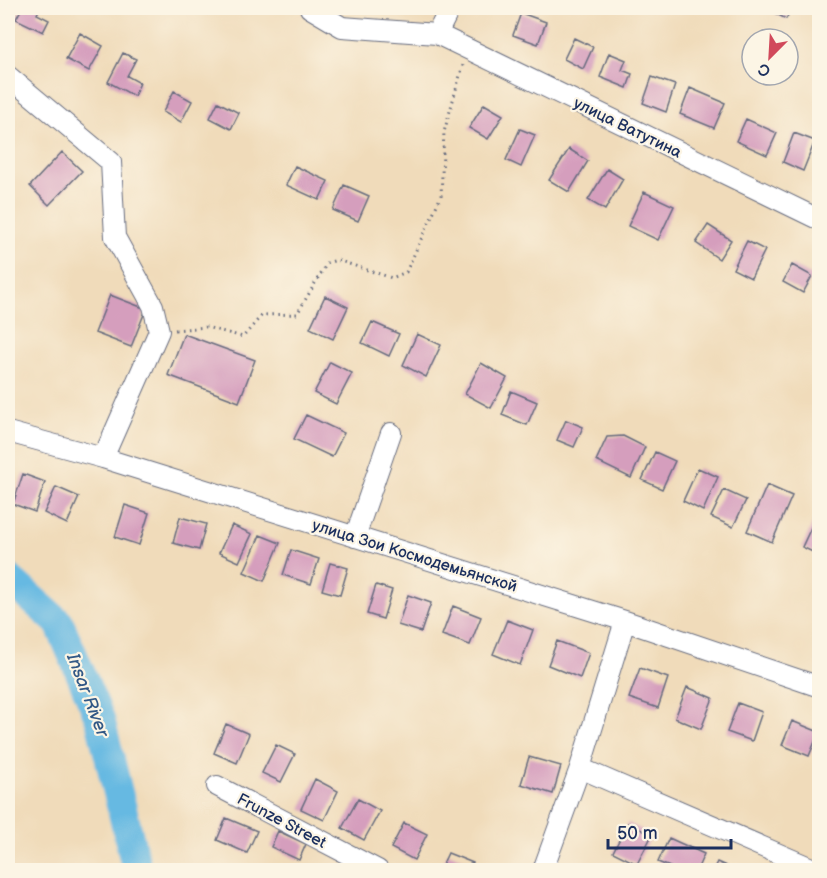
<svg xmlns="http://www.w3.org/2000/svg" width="827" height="878" viewBox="0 0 827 878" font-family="'Balsamiq Sans',sans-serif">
<rect width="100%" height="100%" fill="#fcf5e5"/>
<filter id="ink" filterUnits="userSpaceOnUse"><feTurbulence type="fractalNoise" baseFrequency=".0167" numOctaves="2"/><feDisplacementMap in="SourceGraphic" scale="12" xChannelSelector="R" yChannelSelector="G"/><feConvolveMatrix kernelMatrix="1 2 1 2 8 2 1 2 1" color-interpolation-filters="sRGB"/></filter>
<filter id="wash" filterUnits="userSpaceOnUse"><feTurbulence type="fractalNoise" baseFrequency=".008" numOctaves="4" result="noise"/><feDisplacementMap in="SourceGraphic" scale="24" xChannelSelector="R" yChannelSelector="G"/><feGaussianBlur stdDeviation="1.35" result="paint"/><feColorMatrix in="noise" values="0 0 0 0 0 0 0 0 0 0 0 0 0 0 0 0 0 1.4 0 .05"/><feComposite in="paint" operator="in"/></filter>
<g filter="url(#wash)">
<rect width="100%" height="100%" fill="#f0dbba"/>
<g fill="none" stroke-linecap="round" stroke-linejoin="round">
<path stroke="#66b9e2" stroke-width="30" d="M8,578L59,623L100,719L137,870"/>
</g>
<g id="blocks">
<path fill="#d59ebd" d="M22,8H40L37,14L49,20L43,32L16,19Z
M765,8H792L786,19Z
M521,13L546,22L538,44L513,35Z
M80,33L103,46L89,71L66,59Z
M574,38L593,47L583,69L564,59Z
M123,53L136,59L127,76L140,83L134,96L108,82Z
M609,53L626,60L622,70L632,74L627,88L600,77Z
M652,77L675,85L666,112L643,103Z
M690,88L725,103L714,128L680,114Z
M174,91L192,101L181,122L163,112Z
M218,102L239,113L231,129L210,118Z
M484,104L503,115L488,139L469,128Z
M746,119L777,133L767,155L736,141Z
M520,129L535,135L521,167L506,160Z
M794,133L815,141L803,171L783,162Z
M569,149L588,161L569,192L549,180Z
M62,152L82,171L49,205L30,186Z
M295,166L328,181L319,200L286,185Z
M607,169L623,179L605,210L588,200Z
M344,185L369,196L358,221L333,210Z
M644,192L674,206L658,240L628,226Z
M708,225L731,240L719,259L696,243Z
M747,241L765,250L751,278L733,269Z
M792,265L812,276L803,293L783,282Z
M110,295L146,309L131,347L95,333Z
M325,296L348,307L333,339L310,328Z
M372,322L399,334L389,356L362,343Z
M184,334L255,360L239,402L168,375Z
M417,334L441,345L426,377L403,365Z
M330,362L352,373L336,404L314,393Z
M481,363L507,378L491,408L465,394Z
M511,391L537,402L527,425L502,415Z
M306,415L344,433L332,457L294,439Z
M566,420L583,427L574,447L557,440Z
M623,436L645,447L631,478L596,461L607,437Z
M655,452L675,461L662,489L642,480Z
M698,468L718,477L703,511L683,501Z
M23,474L45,482L35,512L13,504Z
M767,485L792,496L772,542L747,531Z
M56,487L79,497L67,524L44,513Z
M724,490L746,500L733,527L711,517Z
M125,505L149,513L139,545L115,537Z
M180,517L206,524L199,550L173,543Z
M815,519L820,521V549L817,554L802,547Z
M232,525L252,534L239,562L219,553Z
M260,535L280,543L264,581L244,572Z
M291,550L319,559L311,584L283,575Z
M330,563L348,568L340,595L322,590Z
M376,585L392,590L383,619L367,614Z
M408,595L431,603L421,632L398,625Z
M453,606L481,617L470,645L442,635Z
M507,620L533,630L520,665L493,654Z
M557,641L589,653L580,678L548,665Z
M640,668L668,678L658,708L629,698Z
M687,687L713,698L701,729L675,718Z
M738,703L762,712L752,741L727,732Z
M792,721L819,732L809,756L782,745Z
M226,724L249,734L237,763L214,753Z
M276,745L295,754L281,782L262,773Z
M529,757L561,766L553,794L521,784Z
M315,779L338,791L324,820L301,809Z
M358,799L380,811L364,840L342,828Z
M226,818L257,831L247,853L217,840Z
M404,823L427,834L414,860L391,848Z
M628,823L652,835L637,864L613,852Z
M278,831L306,844L299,860L271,847Z
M669,838L704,854L697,870H677L658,862Z
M448,853L473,863L470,870H440Z
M717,862L735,870H713Z"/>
</g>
</g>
<g filter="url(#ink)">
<use href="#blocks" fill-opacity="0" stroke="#666b7e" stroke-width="1.5"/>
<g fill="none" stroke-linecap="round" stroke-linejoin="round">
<defs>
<path id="minor" d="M310,8L342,27L437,34L820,220
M437,34L450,8
M8,76L111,162L115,237L153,306L159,331L103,458
M8,432L103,458L625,621L820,687
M355,537L391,433
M580,768L816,870
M217,786L378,870
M543,870L580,768L625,621"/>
</defs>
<use href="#minor" stroke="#666b7e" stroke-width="22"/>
<path stroke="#666b7e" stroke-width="3" stroke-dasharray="1.5 4.5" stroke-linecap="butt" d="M175,330L206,327L243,337L262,315L297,314L327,263L337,260L392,278L406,272L441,196L444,132L463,65"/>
<use href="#minor" stroke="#fff" stroke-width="20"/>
</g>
</g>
<g text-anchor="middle" stroke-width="4.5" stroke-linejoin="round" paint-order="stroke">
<g font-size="16" fill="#1b2f5e" stroke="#fcf5e5">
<text transform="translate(628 127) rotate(26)" y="6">улица Ватутина</text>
<text transform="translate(415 555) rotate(17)" y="6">улица Зои Космодемьянской</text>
<text transform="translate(282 820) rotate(28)" y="6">Frunze Street</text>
</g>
<g font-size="18" font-style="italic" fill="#325886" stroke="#fcf5e5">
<text transform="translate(88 695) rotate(69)" y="6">Insar River</text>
</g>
</g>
<rect width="827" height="878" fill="none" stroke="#fcf5e5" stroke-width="30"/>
<g transform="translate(770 57) rotate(204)"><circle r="28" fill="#fcf5e5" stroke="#a2a6af" stroke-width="1.5"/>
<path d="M0-4.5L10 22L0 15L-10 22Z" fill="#d1495b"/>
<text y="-9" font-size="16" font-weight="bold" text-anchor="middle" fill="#1b2f5e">С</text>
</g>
<path d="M608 839v9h123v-9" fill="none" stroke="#1b2f5e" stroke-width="3"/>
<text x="617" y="839" font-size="18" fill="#1b2f5e" stroke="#fcf5e5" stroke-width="4.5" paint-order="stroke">50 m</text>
</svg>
